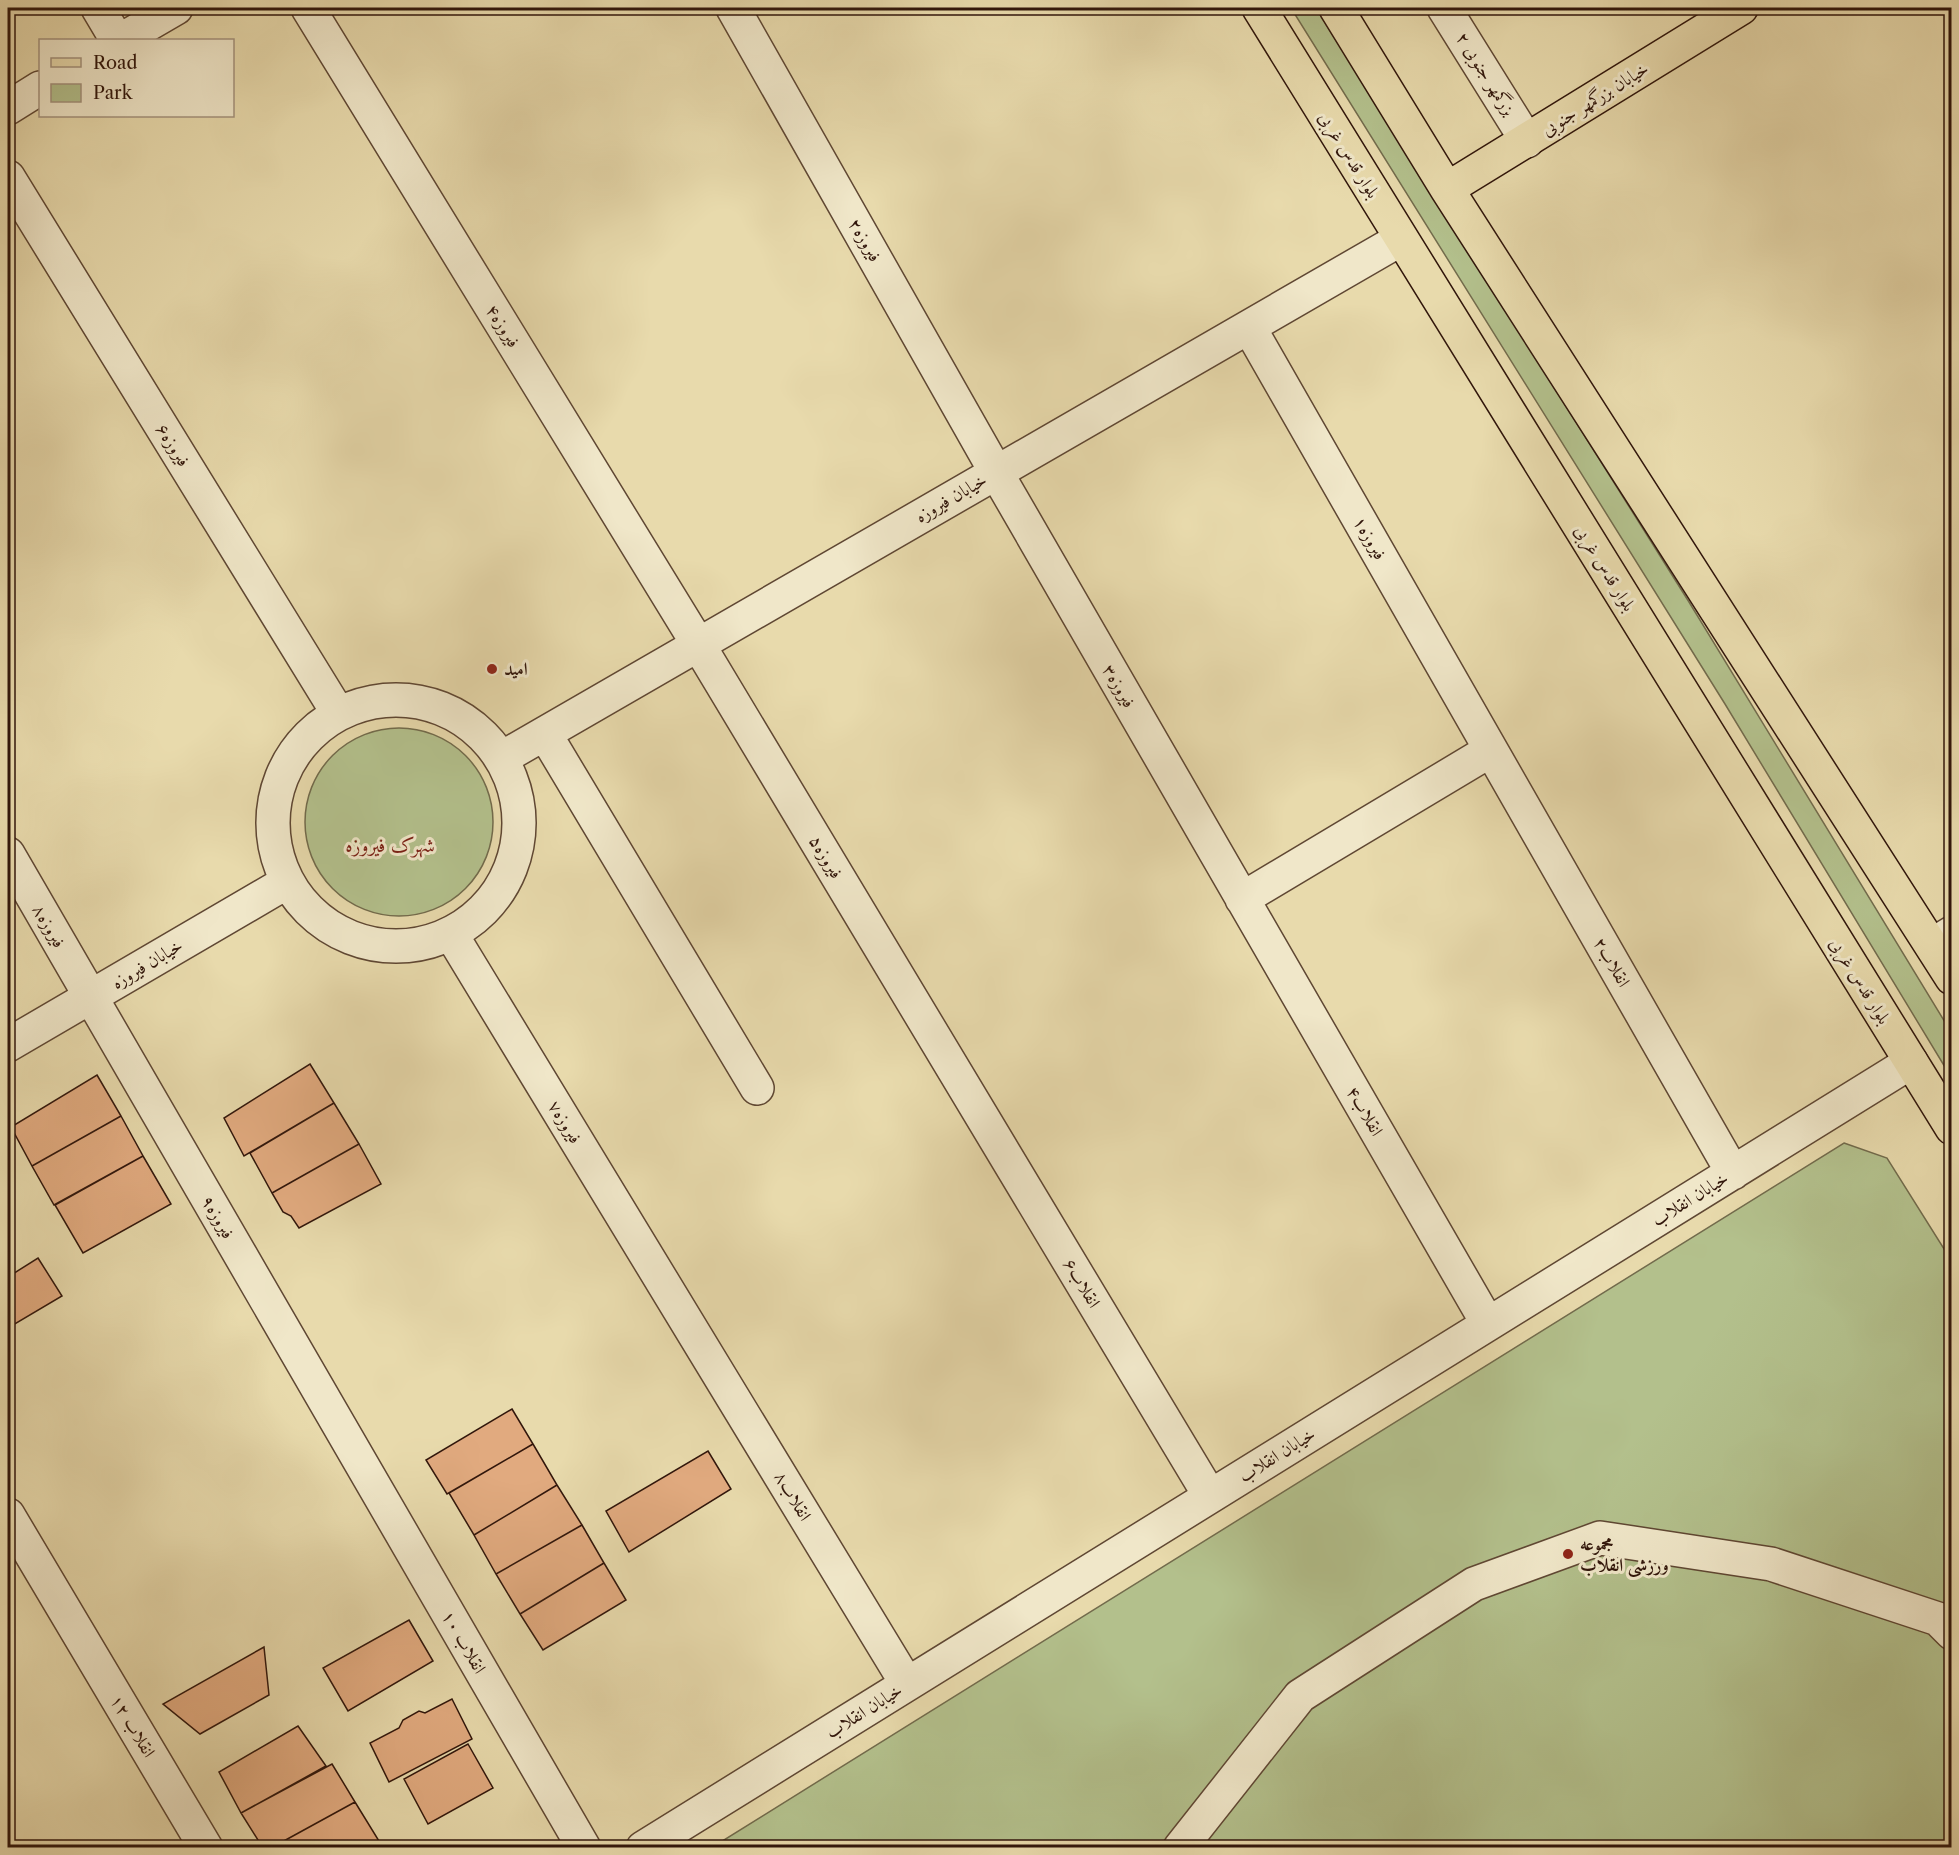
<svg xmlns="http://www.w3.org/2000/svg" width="1959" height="1855" viewBox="0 0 1959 1855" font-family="'Libre Caslon Text',Amiri,serif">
<rect width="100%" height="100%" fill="#e8daac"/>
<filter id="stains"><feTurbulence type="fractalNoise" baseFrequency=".00333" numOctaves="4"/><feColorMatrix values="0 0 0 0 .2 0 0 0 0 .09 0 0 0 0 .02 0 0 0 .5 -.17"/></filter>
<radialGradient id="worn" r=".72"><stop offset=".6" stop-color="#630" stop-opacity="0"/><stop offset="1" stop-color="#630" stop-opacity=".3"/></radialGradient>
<path fill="#b3c08c" stroke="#726b4c" stroke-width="1.5" d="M1291,8H1316L1689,602L1951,1032V1077L1725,704Z
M305 822a94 94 0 1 1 188 0a94 94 0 1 1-188 0Z
M1844,1143L1887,1158L1951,1260V1847L711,1848Z"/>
<path fill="#e1aa7f" stroke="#31160b" stroke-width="1.5" d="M310,1064L334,1103L244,1156L224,1118Z
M97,1075L121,1116L32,1166L11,1127Z
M334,1103L359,1144L272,1193L250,1153Z
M121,1116L143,1156L54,1205L32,1166Z
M359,1144L381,1184L299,1228L291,1216L283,1212L272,1193Z
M143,1156L171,1204L83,1253L55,1205Z
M38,1258L62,1296L8,1328V1277Z
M512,1409L533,1444L447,1494L426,1460Z
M533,1444L557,1485L474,1535L449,1493Z
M708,1451L731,1489L629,1552L606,1511Z
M557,1485L582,1525L496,1574L474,1535Z
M582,1525L604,1563L520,1614L496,1574Z
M604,1563L626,1600L543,1650L520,1614Z
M409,1620L433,1661L348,1711L323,1668Z
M264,1647L269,1695L200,1734L163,1704Z
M452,1699L472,1739L389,1782L370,1743L399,1728L403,1720L419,1711L425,1713Z
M298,1726L326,1766L241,1813L219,1772Z
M468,1744L493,1788L428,1824L404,1779Z
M332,1764L355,1802L271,1848H263L241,1813Z
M355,1802L379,1841L368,1848H271Z"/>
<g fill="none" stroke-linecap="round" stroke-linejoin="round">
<defs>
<path id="minor" d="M98,8L117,40
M308,8L698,644L1210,1496
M733,8L996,472L1488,1324
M1444,8L1527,141
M121,40L176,8
M8,108L40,88
M8,177L338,713
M1249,327L1733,1173
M273 823a123 123 0 1 1 246 0a123 123 0 1 1-246 0Z
M545,734L757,1088
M502,758L1401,239
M8,854L584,1848
M1242,899L1491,750
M451,934L907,1684
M1932,945L1952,933
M8,1045L287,882
M8,1515L206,1848
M643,1848L1911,1062
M1180,1848L1300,1696L1474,1584L1600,1538L1771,1564L1938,1619L1952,1633"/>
<path id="major" d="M1259,8L1952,1128
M1336,8L1447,189L1952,978
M1447,189L1741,8"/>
</defs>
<use href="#minor" stroke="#5f4733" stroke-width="36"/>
<use href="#major" stroke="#31160b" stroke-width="36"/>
<use href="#minor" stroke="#f0e7c9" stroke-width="33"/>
<use href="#major" stroke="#e8daac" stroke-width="33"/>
</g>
<g fill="#8f2418" stroke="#f0e7c9" stroke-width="2">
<circle cx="492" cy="669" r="6"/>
<circle cx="1568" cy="1554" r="6"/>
</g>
<g text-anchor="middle" stroke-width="6" stroke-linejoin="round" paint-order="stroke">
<g font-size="18" fill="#31160b" stroke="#f0e7c9">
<text transform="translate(1486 74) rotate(58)" y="6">بزرگمهر جنوبی ۲</text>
<text transform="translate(1595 99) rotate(-32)" y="6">خیابان بزرگمهر جنوبی</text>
<text transform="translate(1349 155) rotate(58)" y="6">بلوار قدس غربی</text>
<text transform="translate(865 240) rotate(60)" y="6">فیروزه۲</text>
<text transform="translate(503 326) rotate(58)" y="6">فیروزه۴</text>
<text transform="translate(173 445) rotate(58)" y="6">فیروزه۶</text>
<text transform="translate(951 498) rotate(-30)" y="6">خیابان فیروزه</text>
<text transform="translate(1370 538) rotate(60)" y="6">فیروزه۱</text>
<text transform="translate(1605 568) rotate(58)" y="6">بلوار قدس غربی</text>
<text transform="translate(1119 686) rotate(60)" y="6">فیروزه۳</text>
<text transform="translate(826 857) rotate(59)" y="6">فیروزه۵</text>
<text transform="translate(49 926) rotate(60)" y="6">فیروزه۸</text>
<text transform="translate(1612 962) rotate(60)" y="6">انقلاب۲</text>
<text transform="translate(147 964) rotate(-31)" y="6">خیابان فیروزه</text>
<text transform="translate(1860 981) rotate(58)" y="6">بلوار قدس غربی</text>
<text transform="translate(1365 1111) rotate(60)" y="6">انقلاب۴</text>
<text transform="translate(565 1122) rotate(59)" y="6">فیروزه۷</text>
<text transform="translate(1690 1199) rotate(-32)" y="6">خیابان انقلاب</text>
<text transform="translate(218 1217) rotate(60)" y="6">فیروزه۹</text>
<text transform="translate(1082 1283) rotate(59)" y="6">انقلاب۶</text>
<text transform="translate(1277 1455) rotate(-32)" y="6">خیابان انقلاب</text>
<text transform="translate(793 1496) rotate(59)" y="6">انقلاب۸</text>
<text transform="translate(464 1642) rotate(60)" y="6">انقلاب ۱۰</text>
<text transform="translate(864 1711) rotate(-32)" y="6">خیابان انقلاب</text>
<text transform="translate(133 1726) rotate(59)" y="6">انقلاب ۱۲</text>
</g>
<g font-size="18" font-weight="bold" fill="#31160b" stroke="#f0e7c9" text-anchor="start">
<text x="504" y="675">امید</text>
<text x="1580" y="1550">مجموعه<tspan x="1580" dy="21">ورزشی انقلاب</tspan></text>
</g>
<g font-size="20" fill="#7a1f14" stroke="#f0e7c9">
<text x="390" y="852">شهرک فیروزه</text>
</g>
</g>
<rect width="1959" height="1855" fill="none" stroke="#e8daac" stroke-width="30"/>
<rect x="9" y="9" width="1941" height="1837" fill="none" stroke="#31160b" stroke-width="3"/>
<rect x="15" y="15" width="1929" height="1825" fill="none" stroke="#31160b" stroke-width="1.5"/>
<rect x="39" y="39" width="195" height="78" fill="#f0e7c9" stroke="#a4937d" stroke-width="1.5"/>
<rect x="51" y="58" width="30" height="9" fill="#e8daac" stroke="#a4937d" stroke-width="1.5"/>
<text x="93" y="69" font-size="18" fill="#31160b">Road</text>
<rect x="51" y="84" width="30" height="18" fill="#b3c08c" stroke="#a4937d" stroke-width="1.5"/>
<text x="93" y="99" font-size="18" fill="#31160b">Park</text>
<rect width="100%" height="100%" filter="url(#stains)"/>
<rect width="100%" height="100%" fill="url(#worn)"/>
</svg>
